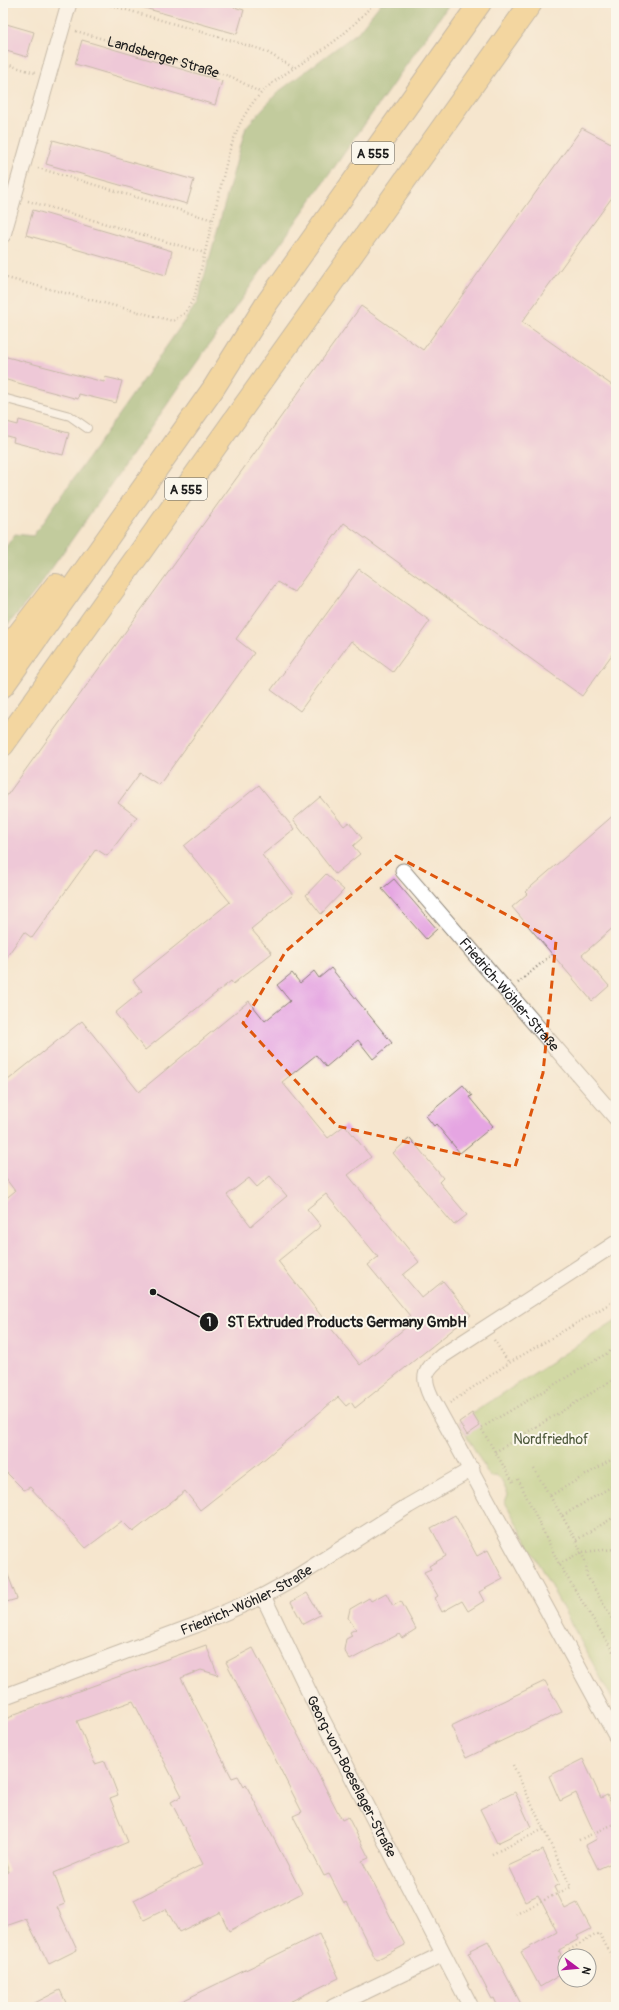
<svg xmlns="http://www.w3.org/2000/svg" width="619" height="2010" viewBox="0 0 619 2010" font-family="Pangolin,sans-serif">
<rect width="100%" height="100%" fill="#fbf7ec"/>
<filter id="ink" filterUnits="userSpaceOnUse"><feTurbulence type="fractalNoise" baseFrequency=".025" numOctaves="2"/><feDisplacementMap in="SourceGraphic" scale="8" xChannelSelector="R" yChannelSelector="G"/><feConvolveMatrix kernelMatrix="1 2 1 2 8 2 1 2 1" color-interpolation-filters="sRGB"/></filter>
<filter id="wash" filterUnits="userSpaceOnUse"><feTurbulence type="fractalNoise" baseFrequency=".012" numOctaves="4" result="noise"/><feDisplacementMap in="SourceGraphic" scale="16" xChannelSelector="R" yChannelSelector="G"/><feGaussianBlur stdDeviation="0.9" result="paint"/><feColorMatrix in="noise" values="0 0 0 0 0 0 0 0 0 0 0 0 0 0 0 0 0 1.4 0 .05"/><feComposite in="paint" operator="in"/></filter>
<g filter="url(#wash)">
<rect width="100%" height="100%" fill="#f6e6ce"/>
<path fill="#a5c872" stroke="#607247" d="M616,1320V1706L505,1502L508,1494L501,1480L496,1476L490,1477L459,1422Z"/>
<path fill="#84ac64" stroke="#506440" d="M381,3H450L35,592L3,631V551L15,534L33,536L197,303L246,127L278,92L358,32Z"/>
<g id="blocks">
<path fill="#e5a5e2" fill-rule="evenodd" d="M142,3H220L244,10L237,34L141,7Z
M3,23L34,32L27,57L3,50Z
M82,40L222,81L215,105L75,64Z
M582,128L611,143L616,147V192L522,322L616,388V649L582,696L344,523L294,592L277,582L236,639L254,653L159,785L140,773L118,803L137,817L107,856L96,849L32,938L24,932L3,962V801L361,306L423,350Z
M53,140L194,180L187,204L46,164Z
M33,210L172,251L166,275L26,235Z
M3,356L104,382L105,377L122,381L116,403L79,394L78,399L3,379Z
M19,420L69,433L63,455L13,442L14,438L3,435V421L18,425Z
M359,569L430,621L393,672L351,641L300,711L271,690Z
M259,785L294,829L262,855L293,895L251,929L272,953L233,984L231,981L145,1050L115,1013L142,991L133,980L230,902L184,846Z
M320,797L344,826L349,822L362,838L353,846L360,854L335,874L293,820Z
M616,813V925L582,955L609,986L592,1001L512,907L527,894L525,892Z
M326,874L344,890L321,914L306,895Z
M394,879L437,929L426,939L382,889Z
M331,968L392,1043L373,1059L358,1040L326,1067L316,1055L282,1082L328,1138L345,1125L371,1157L348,1175L419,1262L403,1275L422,1298L443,1281L471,1315L355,1408L351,1402L346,1406L338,1397L255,1467L200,1510L185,1491L133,1532L122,1521L86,1548L30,1487L24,1490L3,1469V1201L15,1191L3,1175V1084L82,1021L139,1092L249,1001L265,1021L290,1001L277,985L292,973L300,983L314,971L319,978ZM270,1176L287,1196L251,1226L227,1195L249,1178L257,1187ZM326,1194L378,1257L368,1265L410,1316L406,1319L410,1324L360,1365L278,1261L321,1226L307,1209Z
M463,1085L472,1096L469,1097L493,1126L460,1153L436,1124L434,1126L426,1116Z
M410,1138L443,1178L439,1182L467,1215L454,1225L393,1153Z
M472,1413L480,1426L467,1435L459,1422Z
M455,1515L477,1556L488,1550L503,1579L479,1592L484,1601L468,1611L462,1601L442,1612L435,1598L438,1596L424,1572L431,1569L429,1566L446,1556L431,1528Z
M3,1564H4L17,1599L3,1603Z
M307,1593L320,1615L303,1624L291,1602Z
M386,1593L393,1606L401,1601L416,1629L402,1638L399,1634L350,1660L344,1650L346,1639L352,1636L350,1632L356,1629L348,1618L350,1609L369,1598L371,1601Z
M206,1645L218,1675L201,1670L181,1678L232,1778L238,1776L244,1787L246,1785L302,1893L229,1931L220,1912L179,1932L166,1909L144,1920L134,1900L203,1864L171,1802L182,1796L133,1701L77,1721L95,1764L105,1761L118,1795L110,1798L128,1842L54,1873L65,1904L57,1907L77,1950L49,1964L26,1919L3,1927V1874L9,1872L3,1856V1720L13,1716L12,1715Z
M253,1648L342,1820L348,1817L369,1858L362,1861L405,1945L376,1960L347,1902L344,1903L329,1874L324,1876L293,1816L302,1812L226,1662Z
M545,1681L562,1712L466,1758L451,1726Z
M583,1759L601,1798L607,1795L616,1813V1861L598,1869L586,1845L597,1839L576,1793L560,1801L549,1776Z
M515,1792L531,1827L497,1843L480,1809Z
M543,1850L559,1884L554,1887L565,1909L577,1903L591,1929L577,1936L579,1939L559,1950L561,1955L558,1957L565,1972L540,1987L521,1952L557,1932L538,1895L525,1901L508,1866Z
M319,1934L339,1978L279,2007H170Z
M488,1941L520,2002L521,2007H498L494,1998L492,1999L468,1953L471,1952L470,1950Z
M60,1990L68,2007H27Z"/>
</g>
</g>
<g filter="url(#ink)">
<use href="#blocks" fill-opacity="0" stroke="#898175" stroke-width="1"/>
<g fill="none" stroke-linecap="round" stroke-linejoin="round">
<defs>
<path id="lane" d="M3,398L70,416L87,428"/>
<g id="street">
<path d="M3,235L69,3"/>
<path id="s2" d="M403,871L616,1118"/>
<path d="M616,1243L442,1356C425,1370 421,1376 431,1397L616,1736"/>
<path id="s3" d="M263,1596L320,1715L471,2007"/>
<path id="s4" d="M3,1697L196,1625L263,1596L292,1580L408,1506L472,1469"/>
<path d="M333,2007L443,1954"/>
</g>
<path id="highway" d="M3,654L56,585
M3,686L213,389L267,303L480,3
M3,745L531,3"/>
</defs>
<use href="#lane" stroke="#898175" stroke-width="10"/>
<use href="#street" stroke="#898175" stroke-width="17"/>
<use href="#highway" stroke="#898175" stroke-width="24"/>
<g stroke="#898175" stroke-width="2.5" stroke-dasharray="1 3" stroke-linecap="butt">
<path d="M103,3L263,50L294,68"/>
<path id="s1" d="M76,31L232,77L261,93"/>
<path d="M3,63L35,73"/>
<path d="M38,168L213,220"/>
<path d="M28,201L205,253"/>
<path d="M3,277L173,321L185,313L194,298L229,152C234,139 238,125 246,113C264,81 299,67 328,46C346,33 359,20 374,3"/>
<path d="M518,983L552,954"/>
<path d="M494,1340L509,1363"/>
<path d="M450,1403L509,1363L616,1300"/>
<path d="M495,1452L616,1378"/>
<path d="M534,1469L550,1496L616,1457"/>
<path d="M518,1479L559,1564L616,1656"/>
<path d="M513,1482L481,1428L616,1348"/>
<path d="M550,1496L562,1516L616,1484"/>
<path d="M562,1516L576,1540L616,1516"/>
<path d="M616,1549L581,1552L586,1563L587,1576L616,1626"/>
<path d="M559,1564L581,1552L576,1540"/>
<path d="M513,1765L571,1887L516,1914"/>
<path d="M579,1840L616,1823"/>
<path d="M492,1854L544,1829"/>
<path d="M569,1950L599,1933L616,1964"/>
</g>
<use href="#lane" stroke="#fff" stroke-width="8"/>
<use href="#street" stroke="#fff" stroke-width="15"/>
<use href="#highway" stroke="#f0c469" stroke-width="22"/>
</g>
</g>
<path d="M0 0H619V2010H0ZM396,856L556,941L543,1073L515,1167L337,1126L243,1023L286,951Z" fill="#f6e6ce" fill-opacity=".55" fill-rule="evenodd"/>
<path fill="none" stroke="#de560d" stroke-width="3" stroke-dasharray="8 5" stroke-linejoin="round" d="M396,856L556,941L543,1073L515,1167L337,1126L243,1023L286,951Z"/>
<g text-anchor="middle" stroke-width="4" stroke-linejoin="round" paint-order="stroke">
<g fill="#fbf7ec" stroke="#5f5e5a" stroke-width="1">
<rect x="352" y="142" width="42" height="22" rx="3"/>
<rect x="165" y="478" width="42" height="22" rx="3"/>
</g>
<g font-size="13" font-weight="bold" fill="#1c1c1c">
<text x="373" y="158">A 555</text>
<text x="186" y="494">A 555</text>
</g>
<g font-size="14" fill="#1c1c1c" stroke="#fbf7ec">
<text dy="5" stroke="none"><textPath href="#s1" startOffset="91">Landsberger Straße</textPath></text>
<text dy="5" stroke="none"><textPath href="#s2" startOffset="163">Friedrich-Wöhler-Straße</textPath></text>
<text dy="5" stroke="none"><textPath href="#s4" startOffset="262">Friedrich-Wöhler-Straße</textPath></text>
<text dy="5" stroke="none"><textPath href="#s3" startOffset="201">Georg-von-Boeselager-Straße</textPath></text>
</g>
<g font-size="14" fill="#4c583a" stroke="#fbf7ec">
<text x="551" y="1444">Nordfriedhof</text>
</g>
</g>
<path fill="none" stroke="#1c1c1c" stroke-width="1.5" d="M153 1292L209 1322"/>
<g fill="#1c1c1c" stroke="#fbf7ec" stroke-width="1.5">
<circle cx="153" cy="1292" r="4"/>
<circle cx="209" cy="1322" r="10"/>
</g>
<g font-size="12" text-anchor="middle" font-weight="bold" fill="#fff">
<text x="209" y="1326">1</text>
</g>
<g font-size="15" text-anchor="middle" font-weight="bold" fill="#1c1c1c" stroke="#fbf7ec" stroke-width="4" stroke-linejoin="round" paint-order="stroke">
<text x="347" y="1327">ST Extruded Products Germany GmbH</text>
</g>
<rect width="619" height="2010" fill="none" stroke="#fbf7ec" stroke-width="16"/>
<g transform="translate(577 1968) rotate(106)"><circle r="19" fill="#fbf7ec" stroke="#a29f99"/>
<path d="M0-3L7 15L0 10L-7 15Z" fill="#b5179e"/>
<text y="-6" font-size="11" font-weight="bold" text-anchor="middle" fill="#1c1c1c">N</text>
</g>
</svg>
